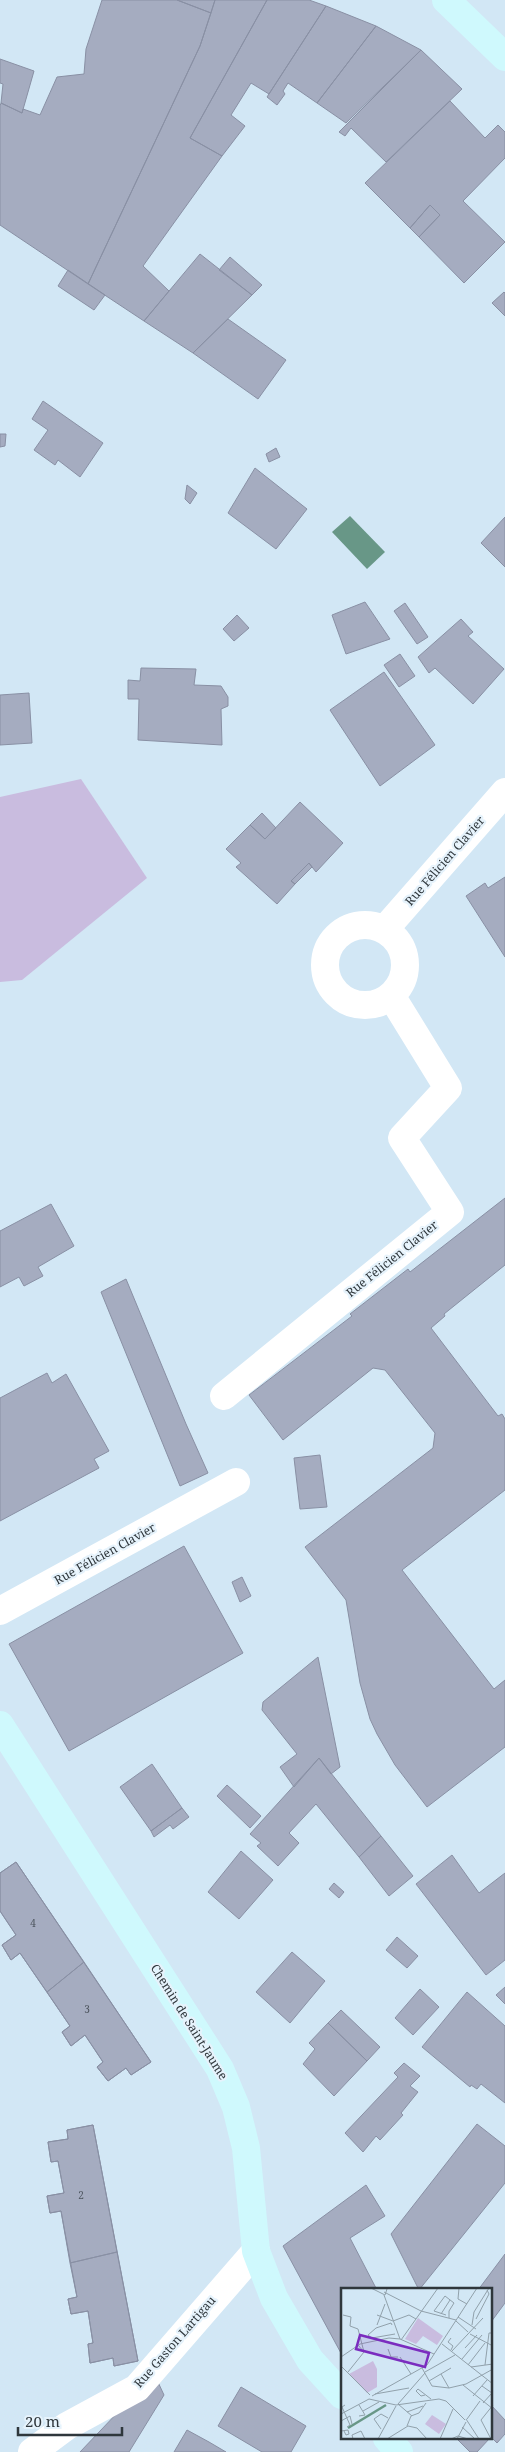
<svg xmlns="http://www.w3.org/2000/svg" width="505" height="2452" viewBox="0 0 505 2452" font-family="'Noto Serif',serif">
<rect width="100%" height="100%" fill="#d2e7f5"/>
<path fill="#c9bcdf" d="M81,779L147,878L22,980L0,982V797Z"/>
<path fill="#689787" d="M350,516L385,552L367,569L332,532Z"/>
<path fill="#a5acc0" stroke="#8990a4" d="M102,0H177L211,13L200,46L88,284L0,225V106L1,103L22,113L23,109L40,115L57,77L84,74L86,49Z
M177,0H215L211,13Z
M215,0H267L190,138L222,156L143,266L169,291L144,321L88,284L200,46Z
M267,0H309L326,6L269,94L251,83L231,115L245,126L222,156L190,138Z
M326,6L376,26L317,103L288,83L283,91L285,94L277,105L267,97Z
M376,26L421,50L346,123L317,103Z
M421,50L462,89L386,162L351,128L345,136L339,132Z
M0,59L34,71L22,113L1,103L3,84L0,83Z
M450,101L485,138L498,125L505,132V158L463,201L505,242L464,283L419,237L440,215L430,205L410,228L365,183Z
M430,205L440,215L419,237L410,228Z
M200,254L252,295L193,353L144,321Z
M230,257L262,285L252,295L219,270Z
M68,270L105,295L94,310L58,286Z
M504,292L505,293V316L492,303Z
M228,319L286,360L258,399L193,353Z
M43,401L103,443L80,477L58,460L55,465L34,450L48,430L32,419Z
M0,434H6L5,446L0,447Z
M276,448L280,457L269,462L266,454Z
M255,468L307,509L276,549L228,513Z
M187,485L197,493L190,504L185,499Z
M505,517V567L481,543Z
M365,602L390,639L346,654L332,615Z
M405,603L428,637L417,644L394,611Z
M237,615L249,628L234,641L223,629Z
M461,619L473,632L468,636L504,669L473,704L435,668L429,673L418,657Z
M400,654L415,676L399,687L384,665Z
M141,668L196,669L194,685L221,686L228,697V706L221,709L222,745L138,740L139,699H128V680L140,681Z
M384,672L435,745L380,786L330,710Z
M29,693L32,743L0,745V695Z
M300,802L343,843L316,872L309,863L291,881L295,884L277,904L236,867L241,863L226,849L250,825L265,839Z
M262,813L276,828L265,839L250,825Z
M309,863L312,867L295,884L291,881Z
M505,877V957L466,896L485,883L488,888Z
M505,1198V1265L444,1314L445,1316L431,1328L498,1416L502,1414L505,1419V1490L402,1570L494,1689L505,1680V1747L427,1807L395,1765L377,1734L370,1719L360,1683L346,1600L305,1547L433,1448L435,1433L385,1370L373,1368L283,1440L249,1395L352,1316L350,1314L408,1269L410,1272Z
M51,1204L74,1246L38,1267L43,1276L24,1286L19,1277L0,1287V1231Z
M126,1279L186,1424L208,1473L180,1486L101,1292Z
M47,1373L52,1383L66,1374L109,1451L94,1459L99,1468L0,1521V1398Z
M320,1455L327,1507L300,1509L294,1458Z
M184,1546L243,1653L69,1751L9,1644Z
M242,1577L251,1596L240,1602L232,1582Z
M318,1657L340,1767L331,1774L319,1758L294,1787L280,1767L297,1754L262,1710L263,1702Z
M319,1758L381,1836L359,1857L316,1804L289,1833L299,1843L278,1866L257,1846L261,1843L250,1834Z
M152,1764L182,1808L151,1831L120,1787Z
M227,1785L261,1816L250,1828L217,1796Z
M182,1808L189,1817L173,1829L170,1825L154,1837L151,1831Z
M381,1836L413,1876L389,1896L359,1857Z
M241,1851L273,1880L239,1919L208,1892Z
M452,1855L479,1893L505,1873V1960L486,1975L416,1884Z
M16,1862L151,2062L131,2075L126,2068L108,2081L97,2067L103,2062L85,2035L71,2046L62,2032L70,2026L20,1953L11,1960L2,1945L16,1935L0,1911V1873Z
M16,1862L84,1962L47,1992L20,1953L11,1960L2,1945L16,1935L0,1911V1873Z
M334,1883L344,1892L339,1898L329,1889Z
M397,1937L418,1956L407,1968L386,1950Z
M292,1952L325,1981L290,2023L256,1992Z
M84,1962L151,2062L131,2075L126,2068L108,2081L97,2067L103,2062L85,2035L71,2046L62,2032L70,2026L47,1992Z
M505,1987V2004L496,1995Z
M420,1989L439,2007L413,2035L395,2018Z
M467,1992L505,2026V2103L481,2084L477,2089L471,2085L470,2087L422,2047Z
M341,2010L380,2047L367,2061L328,2023Z
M328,2023L367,2061L334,2096L303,2064L315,2049L309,2043Z
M404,2063L420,2076L410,2086L418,2092L401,2113L403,2115L380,2140L376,2136L363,2152L345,2133L398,2077L394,2073Z
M477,2124L505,2146V2183L419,2290L391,2234Z
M93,2125L138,2361L114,2366L113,2358L90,2363L88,2344L93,2343L88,2311L71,2314L68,2299L77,2297L61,2211L50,2213L47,2196L64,2193L58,2161L51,2162L48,2142L68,2139L67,2130Z
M93,2125L117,2252L70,2263L61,2211L50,2213L47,2196L64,2193L58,2161L51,2162L48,2142L68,2139L67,2130Z
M366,2185L385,2216L350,2238L377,2290H342V2355L283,2246Z
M117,2252L138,2361L114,2366L113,2358L90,2363L88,2344L93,2343L88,2311L71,2314L68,2299L77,2297L70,2263Z
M505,2254V2303L491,2322V2290H478Z
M157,2380L164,2395L129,2452H80L120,2410Z
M241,2387L306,2426L291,2452H262L218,2426Z
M491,2405L505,2420V2434L497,2443L491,2437Z
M187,2430L209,2442L226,2452H174Z
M456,2438H490L477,2452H470Z"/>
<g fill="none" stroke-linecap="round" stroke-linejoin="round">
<path stroke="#fff" stroke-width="28" d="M325 965a40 40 0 1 1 80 0a40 40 0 1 1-80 0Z
M385,929L505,792
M224,1396L450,1212L402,1138L448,1088L392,997
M0,1611L236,1482
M32,2452L67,2426L137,2388L256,2251"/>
<path stroke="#cff9fd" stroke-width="28" d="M446,0L505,57
M0,1725L220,2069L236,2107L246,2148L256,2251L274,2298L310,2360L342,2395
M387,2438L399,2452"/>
</g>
<g text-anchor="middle" stroke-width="4.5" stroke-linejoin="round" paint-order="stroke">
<g font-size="10" fill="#4c545d">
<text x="33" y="1927">4</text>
<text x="87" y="2013">3</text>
<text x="81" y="2199">2</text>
</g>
<g font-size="12" fill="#2f373c" stroke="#e6f3fc">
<text transform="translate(445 861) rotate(-49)" y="4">Rue Félicien Clavier</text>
<text transform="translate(392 1259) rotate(-39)" y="4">Rue Félicien Clavier</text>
<text transform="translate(105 1554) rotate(-29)" y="4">Rue Félicien Clavier</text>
<text transform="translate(189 2022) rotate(58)" y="4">Chemin de Saint-Jaume</text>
<text transform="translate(175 2342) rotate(-49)" y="4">Rue Gaston Lartigau</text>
</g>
</g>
<g transform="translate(341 2288)">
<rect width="151" height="151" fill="#d2e7f5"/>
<path d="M77,30L102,48L96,57L82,48L75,56L64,51ZM32,73L36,81V99L26,105L8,86ZM91,127L105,136L98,146L84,136Z" fill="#c9bcdf"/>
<path fill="none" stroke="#689787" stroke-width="2.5" d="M7,140L45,117"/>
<path fill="none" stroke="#91a1ab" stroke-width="1" d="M30,0L44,7L46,1M118,0L117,11L126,16M43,4L80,23L115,32M43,7L59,51L93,66M100,26L109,12M2,27L10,29L9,38L17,41L23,64M36,27L52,33L68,27L75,31M105,27L93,23L104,8L113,15L108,23V30M117,29L135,41M135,31L148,6L146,2M115,33L127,44M36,37L44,16M51,37L50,35L35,40L27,47L31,50L54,46M131,37L133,24L148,0M129,46L152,58M110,50L107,54L112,58L110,62M60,52L97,0M101,56L152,96M124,60L136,47M47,61L50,69H57M111,63L142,30M0,69L19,56L48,50L59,51M59,69L70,86M121,71L141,47M127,77L144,55M144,77L148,45H152M0,78L29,107M130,79L152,76M81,80L91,98L108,100L125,96L152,81M7,84L23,64L17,57M84,84L114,67M100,86L108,100M88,93L110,80M122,97L152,121M141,98L151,105L142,115M34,106L68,100M84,107L80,108L75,103L77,101L90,111M31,108L86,77L136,0M132,108L146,92M4,117L1,119L9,137L6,139M22,123L38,114M66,124L82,118M0,126L28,111L55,117L98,111L105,113L124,132M18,128L24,127L18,117M71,128L57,116L84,85M125,131L138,151M126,131L139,113M0,133L9,128L11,136M66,138L70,128L78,125L85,115M121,139L134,151M40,141L33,131L40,126L47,130M0,143L7,142L8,146L5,147L3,143M12,151L11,147L20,143L24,151M37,151L55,118M46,151L67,138L76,140L86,151M99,151L112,121M110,151L117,148L127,151M116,151L125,134M150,151L140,132L152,117"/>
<path fill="#7b2cbf" fill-opacity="0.15" stroke="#7b2cbf" stroke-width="2.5" d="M19,47L88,65L84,79L15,61Z"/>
<rect width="151" height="151" fill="none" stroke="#2f373c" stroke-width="2.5"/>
</g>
<path d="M18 2427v8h104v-8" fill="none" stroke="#2f373c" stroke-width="2.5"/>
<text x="25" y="2427" font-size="15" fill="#2f373c" stroke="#e6f3fc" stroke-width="4" paint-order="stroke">20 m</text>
</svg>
